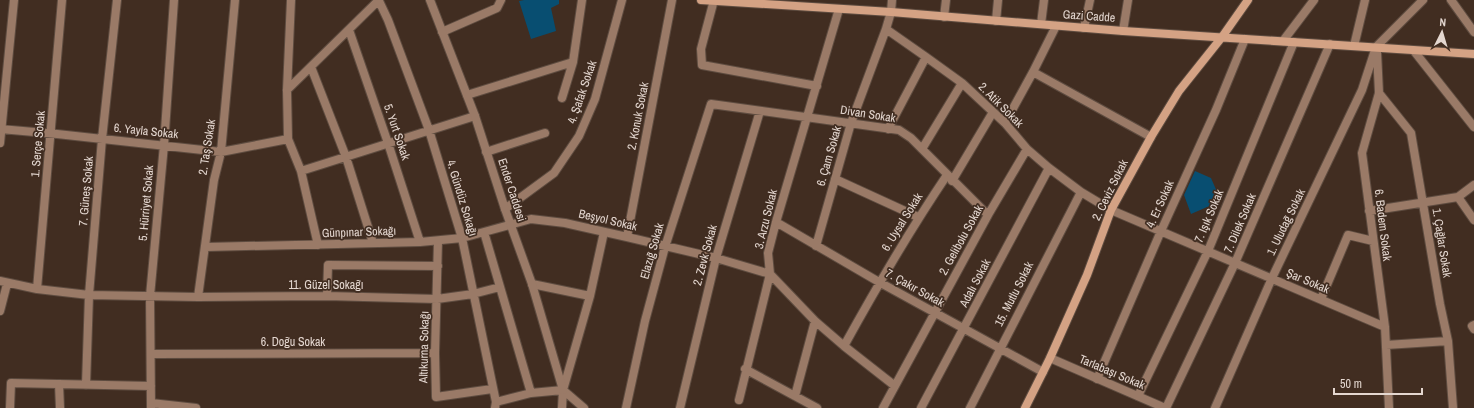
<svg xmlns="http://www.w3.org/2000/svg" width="1474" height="408" viewBox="0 0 1474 408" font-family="'Archivo Narrow',sans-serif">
<rect width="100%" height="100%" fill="#412d21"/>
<path fill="#084e71" d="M524,0H559V4L551,8L556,31L531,39L519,1Z
M1195,171L1211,178L1221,201L1191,214L1184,195Z"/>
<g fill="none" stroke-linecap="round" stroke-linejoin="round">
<defs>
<path id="minor" d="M291,0L287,90L288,139L301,171L318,245
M714,0L701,49L702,65L817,86
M1451,0L1474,32
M379,1L388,20L429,130L462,238L496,402L495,408
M839,9L776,222L768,253L770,274L815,321L844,346L895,386
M891,12L886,29L926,57L962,83L1005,123L1027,149L1049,168L1081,192L1111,210L1385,327
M944,17L946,0
M996,21L998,0
M1041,24L1044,0
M1084,28L1090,0
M349,30L388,143L420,242
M1123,31L1128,0
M442,32L497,8L501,0
M1283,41L1314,0
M1354,46L1365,0
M1414,51L1474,127
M1377,52L1379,93L1362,153L1385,327L1389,408
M311,67L346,157L373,243
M1033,72L1151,137
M287,90L379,0
M1379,93L1411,133L1440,304L1448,341L1453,408
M467,95L573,62L582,0
M562,98L573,62
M1005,123L1033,72L1056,26
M0,129L57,134L221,152L288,139
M888,129L926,57
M0,143L14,0
M922,149L962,83
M486,152L545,133
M301,171L475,116
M835,179L918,217
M952,181L993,112
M1458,197L1474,220
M505,209L554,173L579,136L595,99L622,0
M1369,211L1458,197L1474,185
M776,222L879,282L1043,372
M484,232L531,393
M627,237L672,0
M438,241L435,353L436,397L492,389
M816,246L851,123L886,29
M206,247L420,242L462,238L531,219L565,223L627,237L716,258L770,274L739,400
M0,281L37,289L89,295L198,297L327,296L437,299L473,294L500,287
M532,284L590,296
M37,289L62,0
M327,296L328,265L438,266
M198,297L214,180L221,152L235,0
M1321,299L1348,235L1373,241
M0,311L7,284
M1474,325L1472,326L1474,329
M1386,345L1448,341
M844,346C876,288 910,230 947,175
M151,354L435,353
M745,369L817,408
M1097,379L1161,231L1216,110L1245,39
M59,384L60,408
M86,385L89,295L102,139L117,0
M563,390L584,408
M795,396L815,321
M1138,396L1208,251L1294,42
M496,402L531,393L563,390
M151,403L196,408
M10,408L11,383L151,386
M151,408L150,296L164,145L174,0
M562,408L563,390L590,296L604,232
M626,408L645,321L665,247L711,104L899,130L911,138L988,215
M680,408L716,258L760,111
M883,408L988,215L1027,149
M921,408L1049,168
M970,408L1081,192
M1166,408L1235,263L1330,44
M1215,408L1272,278L1362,90L1376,47L1423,0"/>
<path id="tertiary" d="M430,0L475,116L505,209L532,284L563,390
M891,12L892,0
M1050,358L1165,408"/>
<path id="secondary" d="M701,0L891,12L1123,31L1474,54
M1025,408L1050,358L1087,275L1111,210L1151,137L1179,91L1222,37L1248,0"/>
</defs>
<use href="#minor" stroke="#5e4c40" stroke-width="10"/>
<use href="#tertiary" stroke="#5e4c40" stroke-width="10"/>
<use href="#secondary" stroke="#5e4c40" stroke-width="10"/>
<use href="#minor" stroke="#9a7a67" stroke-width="8"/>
<use href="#tertiary" stroke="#9a7a67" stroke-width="8"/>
<use href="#secondary" stroke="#d4a284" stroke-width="8"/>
</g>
<g text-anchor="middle" stroke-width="3.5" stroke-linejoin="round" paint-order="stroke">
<g font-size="12" fill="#e4d7d0" stroke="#412d21">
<text transform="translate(1089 16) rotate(4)" y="4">Gazi Cadde</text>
<text transform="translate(582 92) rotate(-71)" y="4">4. Şafak Sokak</text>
<text transform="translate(1001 105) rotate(45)" y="4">2. Atik Sokak</text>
<text transform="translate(868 114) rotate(9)" y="4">Divan Sokak</text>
<text transform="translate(638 116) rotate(-79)" y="4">2. Konuk Sokak</text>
<text transform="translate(146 131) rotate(6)" y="4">6. Yayla Sokak</text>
<text transform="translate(397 132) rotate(71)" y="4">5. Yurt Sokak</text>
<text transform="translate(38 144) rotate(-85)" y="4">1. Serçe Sokak</text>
<text transform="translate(207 147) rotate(-81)" y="4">2. Taş Sokak</text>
<text transform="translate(829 156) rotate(-74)" y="4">6. Çam Sokak</text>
<text transform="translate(512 190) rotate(72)" y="4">Ender Caddesi</text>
<text transform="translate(1110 190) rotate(-64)" y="4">2. Ceviz Sokak</text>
<text transform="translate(86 191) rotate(-85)" y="4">7. Güneş Sokak</text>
<text transform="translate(462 198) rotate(73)" y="4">4. Gündüz Sokağı</text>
<text transform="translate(146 203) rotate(-85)" y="4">5. Hürriyet Sokak</text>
<text transform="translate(1160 204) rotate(-66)" y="4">4. Er Sokak</text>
<text transform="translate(1209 216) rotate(-67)" y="4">7. Işık Sokak</text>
<text transform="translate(766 219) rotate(-76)" y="4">3. Arzu Sokak</text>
<text transform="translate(608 220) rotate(13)" y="4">Beşyol Sokak</text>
<text transform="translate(902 222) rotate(-58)" y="4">6. Uysal Sokak</text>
<text transform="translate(1286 222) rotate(-64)" y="4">1. Uludağ Sokak</text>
<text transform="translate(1240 223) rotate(-67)" y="4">7. Dilek Sokak</text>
<text transform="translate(1383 225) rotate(83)" y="4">6. Badem Sokak</text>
<text transform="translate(359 232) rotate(-2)" y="4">Günpınar Sokağı</text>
<text transform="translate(961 240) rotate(-61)" y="4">2. Gelibolu Sokak</text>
<text transform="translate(1442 243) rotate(81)" y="4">1. Çağlar Sokak</text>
<text transform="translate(652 251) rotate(-74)" y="4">Elazığ Sokak</text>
<text transform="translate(705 255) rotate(-75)" y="4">2. Zevk Sokak</text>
<text transform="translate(1308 281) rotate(23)" y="4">Şar Sokak</text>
<text transform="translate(975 283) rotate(-62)" y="4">Adalı Sokak</text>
<text x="326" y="289">11. Güzel Sokağı</text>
<text transform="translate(915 288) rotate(29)" y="4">7. Çakır Sokak</text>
<text transform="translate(1014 294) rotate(-63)" y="4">15. Mutlu Sokak</text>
<text x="293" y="346">6. Doğu Sokak</text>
<text transform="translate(424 347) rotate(-89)" y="4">Altıkurna Sokağı</text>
<text transform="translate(1112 372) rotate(23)" y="4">Tarlabaşı Sokak</text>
</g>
</g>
<g transform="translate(1442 32) rotate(5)" stroke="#412d21" stroke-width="3" paint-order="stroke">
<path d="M0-3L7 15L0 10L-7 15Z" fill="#e4d7d0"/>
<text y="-6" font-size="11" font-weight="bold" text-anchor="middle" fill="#e4d7d0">N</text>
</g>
<path d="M1334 388v6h88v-6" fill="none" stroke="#e4d7d0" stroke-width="2"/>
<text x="1340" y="388" font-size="12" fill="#e4d7d0" stroke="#412d21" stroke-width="3" paint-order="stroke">50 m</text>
</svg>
